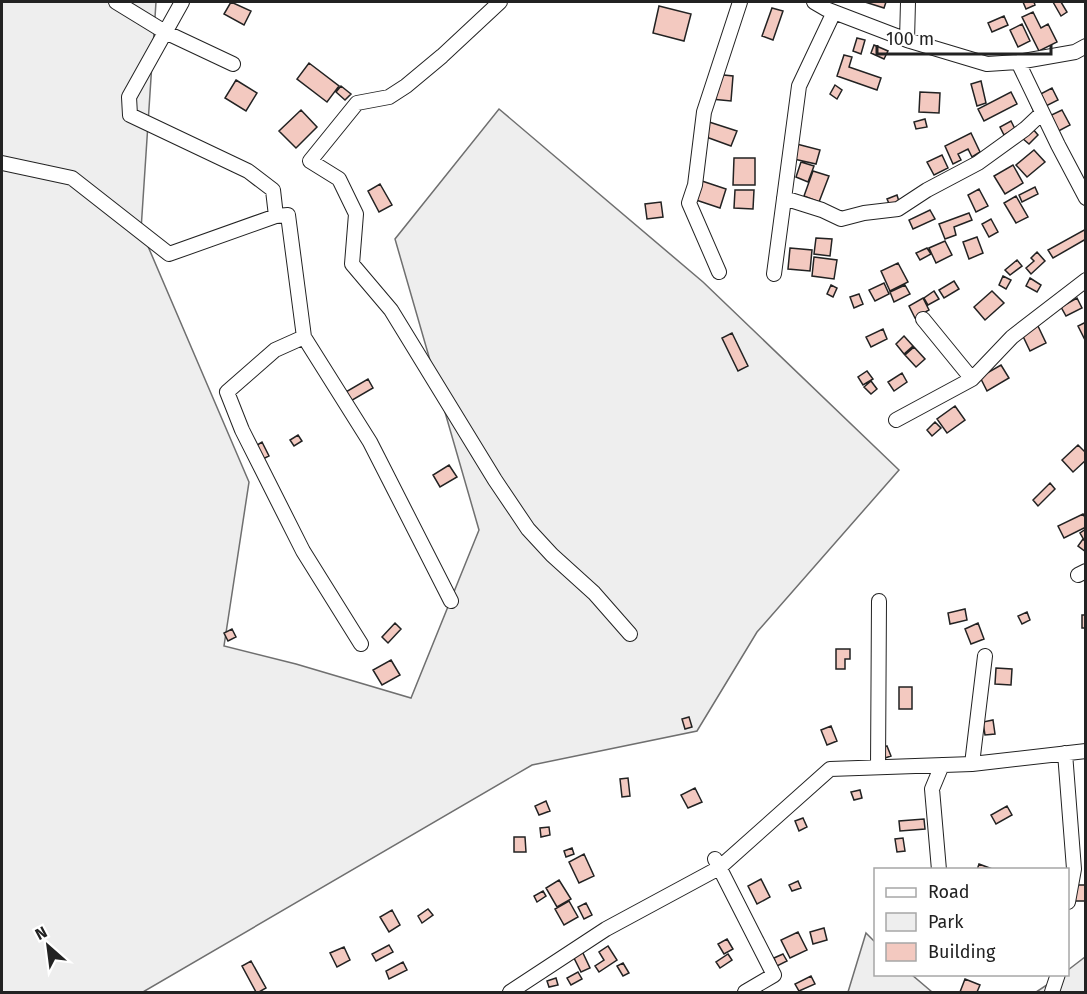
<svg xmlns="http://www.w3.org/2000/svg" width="1087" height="994" viewBox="0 0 1087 994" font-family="'Fira Sans',sans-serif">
<rect width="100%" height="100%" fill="#fff"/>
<path fill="#eee" stroke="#6f6f6f" stroke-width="1.5" d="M2,2H156L141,230L249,482L224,646L296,664L411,698L479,530L395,239L499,109L703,282L899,470L757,632L697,731L532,765L143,992H2Z
M866,933L875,942L876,974L912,975L932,992H848Z
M1085,957V992H1036L1062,975L1068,974V970Z"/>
<path fill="#f3c9c0" stroke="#222" stroke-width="1.5" d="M231,2L251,11L244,25L224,14Z
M865,2H886L884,8Z
M1023,2H1034L1035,5L1026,9Z
M1053,2H1061L1067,12L1061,16Z
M659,6L691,14L684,41L653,33Z
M772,8L783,11L773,40L762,36Z
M1033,12L1041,28L1048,24L1057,42L1039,51L1022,17Z
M1004,16L1008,25L992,32L988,23Z
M1022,24L1030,41L1018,47L1010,30Z
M857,38L865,40L861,54L853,51Z
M874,45L888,51L884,59L871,53Z
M844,55L852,57L849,67L881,78L877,90L837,76Z
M309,63L339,86L327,102L297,79Z
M714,74L733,76L731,101L711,99Z
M236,80L257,93L246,111L225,98Z
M981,81L986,103L977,106L971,84Z
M835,85L842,90L837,99L830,94Z
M341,86L351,94L345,100L336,92Z
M1052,88L1058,100L1034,112L1029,100Z
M920,92L940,93L939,113L919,112Z
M1011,92L1017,104L984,121L978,109Z
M301,110L317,127L296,148L279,131Z
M1062,110L1070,125L1051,135L1043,119Z
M925,119L927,127L916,129L914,122Z
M703,120L737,131L731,146L698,134Z
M1011,121L1015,129L1004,135L1000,127Z
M1032,128L1038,135L1029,144L1022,138Z
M971,133L980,152L972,157L968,149L958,154L961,160L953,164L945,146Z
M789,142L820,150L816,164L785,157Z
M1034,150L1045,162L1027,177L1016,165Z
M942,155L948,168L934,175L927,162Z
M734,158H755V185H733Z
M801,162L814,166L808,182L796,177Z
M1013,165L1023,183L1005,194L994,176Z
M813,171L829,176L819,202L804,196Z
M699,180L726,189L720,208L693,199Z
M380,184L392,205L379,212L368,191Z
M1035,187L1038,194L1022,202L1019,195Z
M979,189L988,206L976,212L968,195Z
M735,190H754L753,209L734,208Z
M897,195L900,205L891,208L887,199Z
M1016,196L1028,217L1016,223L1004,203Z
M661,202L663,217L647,219L645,204Z
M930,210L935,219L913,229L909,220Z
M969,213L972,220L954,227L956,235L945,239L939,224Z
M991,219L998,232L989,237L982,224Z
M1086,229V239L1053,258L1048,250Z
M977,237L983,253L969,259L963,242Z
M816,238L832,239L830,256L814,254Z
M945,241L952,255L936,263L929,248Z
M790,248L812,250L810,271L788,269Z
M927,248L931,254L920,260L916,253Z
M1037,252L1045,261L1031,274L1026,268L1034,261L1031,258Z
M814,257L837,260L834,279L812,276Z
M1017,260L1022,266L1010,275L1005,270Z
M898,263L908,282L890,291L881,271Z
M1003,276L1011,280L1006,289L999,285Z
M1030,278L1041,285L1037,292L1026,286Z
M954,281L959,289L944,298L939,290Z
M884,283L889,294L875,301L869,290Z
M831,285L837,288L833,297L827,294Z
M905,285L910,294L894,302L890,292Z
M934,291L939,299L928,305L924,298Z
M992,291L1004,303L985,320L974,307Z
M859,294L863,304L854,308L850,297Z
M923,298L929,310L915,318L909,306Z
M1077,298L1082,308L1066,316L1061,307Z
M1086,322V339L1085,340L1078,326Z
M1037,324L1046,343L1030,351L1021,332Z
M883,329L887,339L871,347L866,337Z
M732,333L748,366L738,371L722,338Z
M904,336L913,346L904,354L896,344Z
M914,347L925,359L916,367L905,355Z
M1001,365L1009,378L987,391L980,377Z
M867,371L873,379L863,385L858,377Z
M902,373L907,382L894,391L888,382Z
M368,379L373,388L349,402L344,393Z
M871,381L877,389L871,394L864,387Z
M955,406L965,420L947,433L937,419Z
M935,422L941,428L932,436L927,430Z
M298,435L302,441L294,446L290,440Z
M262,442L269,456L261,460L254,447Z
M1078,445L1086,453V460L1073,472L1062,460Z
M449,465L457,477L440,487L433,475Z
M1050,483L1055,489L1038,506L1033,500Z
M1083,514L1086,519V527L1064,538L1058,526Z
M1086,529V539L1084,540L1080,533Z
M1083,539L1086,541V552L1078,546Z
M965,609L967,620L950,624L948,613Z
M1027,612L1030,620L1022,624L1018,616Z
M1082,615H1086V628H1082Z
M395,623L401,629L388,643L382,637Z
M978,623L984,639L971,644L965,629Z
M232,629L236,637L228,641L224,633Z
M836,649H850V659H845V669H836Z
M391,660L400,675L382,685L373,670Z
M996,668L1012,669L1011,685L995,684Z
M899,687H912V709H899Z
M689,717L692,727L685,729L682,719Z
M993,720L995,734L985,735L983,722Z
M831,726L837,741L827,745L821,730Z
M887,746L891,756L882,759L878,749Z
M628,778L630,796L622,797L620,779Z
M695,788L702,802L688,808L681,795Z
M860,790L862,798L854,800L851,792Z
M546,801L550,811L539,815L535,806Z
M1007,806L1012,815L996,824L991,815Z
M803,818L807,827L799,831L795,821Z
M924,819L925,829L900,831L899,821Z
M549,827L550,835L541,837L540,828Z
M514,837H525L526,852H514Z
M903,838L905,851L897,852L895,839Z
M572,848L574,854L566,857L564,851Z
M584,854L594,876L579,883L569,862Z
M979,864L995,870H977Z
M761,879L770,897L757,904L748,886Z
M559,880L571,899L557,907L546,888Z
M798,881L801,888L792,891L789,885Z
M1070,885H1086V901H1070Z
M543,891L546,896L537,902L534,896Z
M569,901L578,917L564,925L555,909Z
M586,903L592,915L584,919L578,907Z
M428,909L433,915L422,923L418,916Z
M392,910L400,925L389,932L380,917Z
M824,928L827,940L813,944L810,932Z
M798,932L807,950L790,958L781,940Z
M727,939L733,949L724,954L718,944Z
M389,945L393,952L376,961L372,954Z
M608,946L617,960L599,972L595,966L604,960L599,952Z
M344,947L350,960L337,967L330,953Z
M582,951L590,968L581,972L573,956Z
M728,954L732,960L720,968L716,962Z
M783,954L787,961L777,966L774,958Z
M251,961L266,988L259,992H256L242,966Z
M403,962L407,970L389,979L386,971Z
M623,963L629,973L623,976L617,966Z
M578,972L582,979L571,985L567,978Z
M811,976L815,984L799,991L795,984Z
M556,978L558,985L549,987L547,981Z
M965,979L980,985L977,992H960Z"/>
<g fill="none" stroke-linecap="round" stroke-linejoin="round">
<defs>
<path id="minor" d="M116,2L165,32L233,64
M182,2L129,97L130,115L248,171L273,190L276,216
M500,2L442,56L406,86L389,97L357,103L310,161L339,179L356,214L352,264L391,310L495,480L528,529L552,555L594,593L630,634
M814,2L826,9L907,40L987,64L1018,62L1075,52L1086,46
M907,40L908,2
M1018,62L1058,145L1086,198
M2,163L72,178L169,254L276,216L288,215L304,337L370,442L451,601
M784,198L822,210L841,219L864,213L898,209L927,190L978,163L1025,129L1042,113
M719,272L689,203L695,185L704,112L740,2
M774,274L799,86L834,12
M923,319L972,379
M304,337L275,350L227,392L242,430L303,551L361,644
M896,420L972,379L1012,337L1086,280
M1078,575L1086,571
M1065,753L1074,869L1068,902
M972,764L985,656
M878,767L879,601
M715,859L774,975L745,992
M939,870L932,789L942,765
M510,992L606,929L719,868L830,769L972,764L1086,751
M1052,992L1058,974"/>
</defs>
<use href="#minor" stroke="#222" stroke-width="16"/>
<use href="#minor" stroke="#fff" stroke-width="14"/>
</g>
<rect width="1087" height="994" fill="none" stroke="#222222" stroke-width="6"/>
<rect x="874" y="868" width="195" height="108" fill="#ffffff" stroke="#a7a7a7" stroke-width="1.5"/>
<rect x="886" y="888" width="30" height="9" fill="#ffffff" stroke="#a7a7a7" stroke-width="1.5"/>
<text x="928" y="898" font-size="18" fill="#222222">Road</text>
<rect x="886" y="913" width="30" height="18" fill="#eeeeee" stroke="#a7a7a7" stroke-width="1.5"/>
<text x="928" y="928" font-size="18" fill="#222222">Park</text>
<rect x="886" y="943" width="30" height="18" fill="#f3c9c0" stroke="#a7a7a7" stroke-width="1.5"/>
<text x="928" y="958" font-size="18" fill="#222222">Building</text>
<g transform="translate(48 946) rotate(332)" stroke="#ffffff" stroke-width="4.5" paint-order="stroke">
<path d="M0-4.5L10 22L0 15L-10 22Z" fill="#222222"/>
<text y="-9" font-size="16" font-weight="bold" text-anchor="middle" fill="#222222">N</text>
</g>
<path d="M877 45v9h174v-9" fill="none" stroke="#222222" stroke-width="3"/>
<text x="886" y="45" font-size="18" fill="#222222" stroke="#ffffff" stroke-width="4.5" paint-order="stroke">100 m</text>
</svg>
